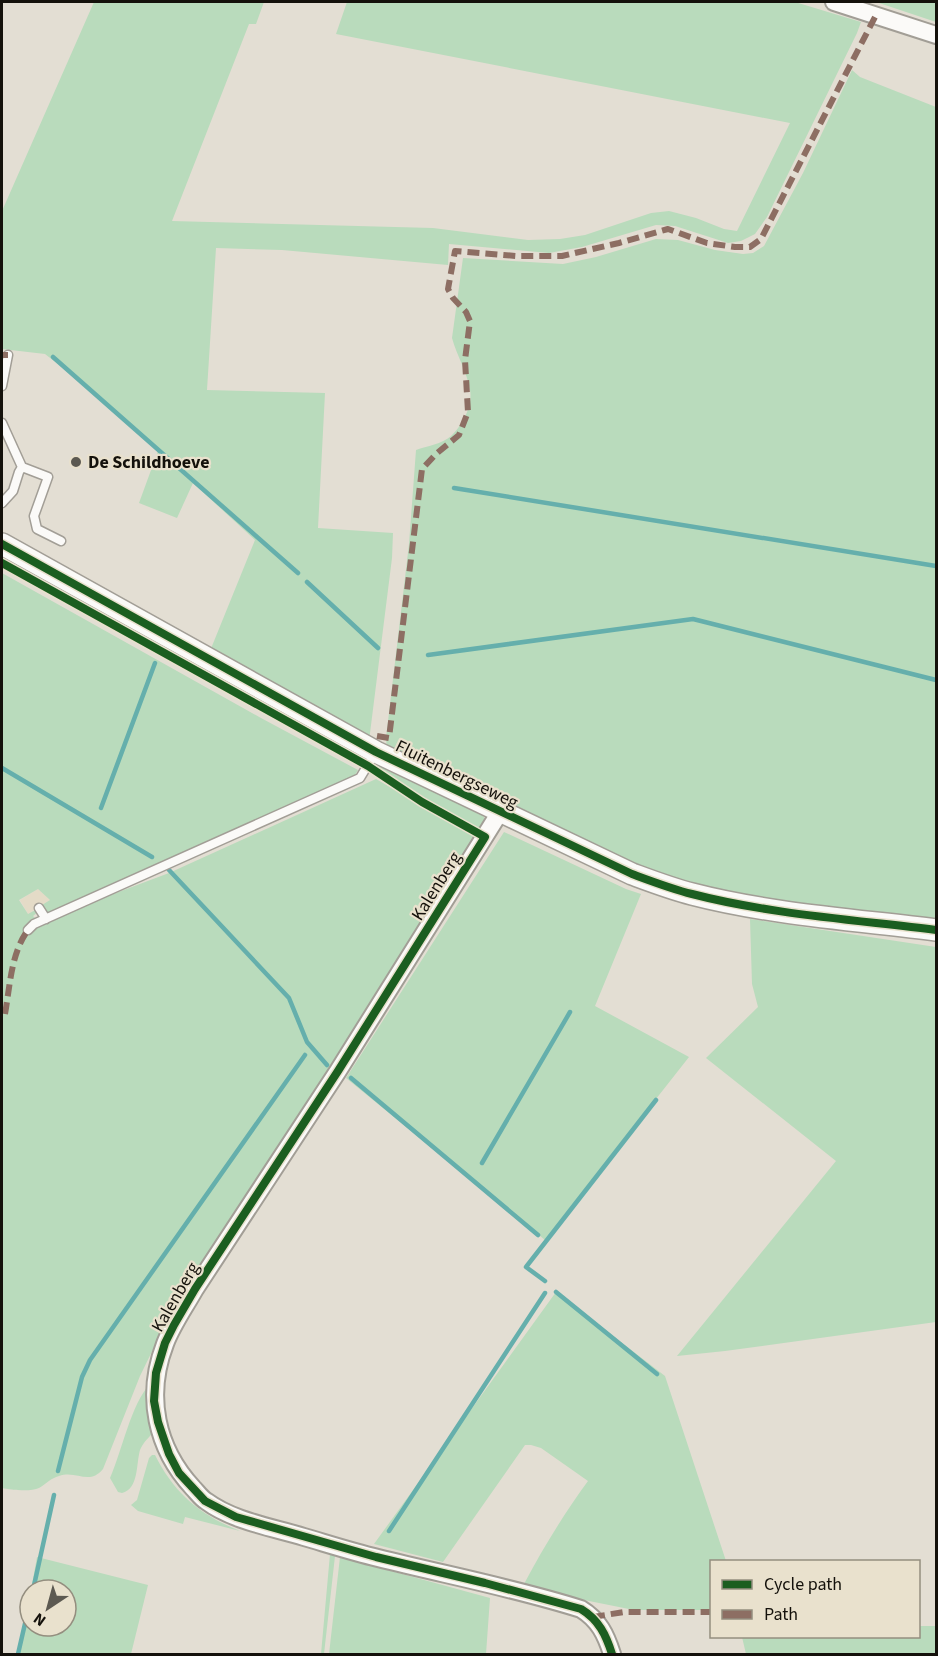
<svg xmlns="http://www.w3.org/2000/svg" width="938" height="1656" viewBox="0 0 938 1656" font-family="'Source Sans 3',sans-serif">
<rect width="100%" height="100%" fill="#e3ded3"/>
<path fill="#e4dbc7" d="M38,889L50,900L28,914L20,900Z"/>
<path fill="#b9dbbc" d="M94,2H264L256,24H249L172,221L433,228L528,240L560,239L585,235L651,213L669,211L696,218L724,229L737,231L790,123L336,34L347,2H795L861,22L857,33L767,217L755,234L741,241L728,243L675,226L656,225L582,247L549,253L449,244L448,265L282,250L216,248L207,390L325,393L318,528L393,533L392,558L369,741L210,651L255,540L193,483L177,518L139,503L158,451L63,368L45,354L2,349V211Z
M876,2H936V22Z
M852,70L860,77L936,107V924L737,897L659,876L387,750L386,738L409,544L416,450C427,446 442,444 451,436C462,426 473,406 470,390C467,372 457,356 452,338L463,258L563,264L596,257L656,239L678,240L715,250L743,254L753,253L764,246L803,173Z
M2,573L261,718L358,770L355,775L344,781L48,913L42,905L50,900L38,889L19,900L28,914L37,909L39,911L33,916L35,918L31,921V925L169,873L376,779L474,835L477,841L162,1331L140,1376L103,1469C89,1486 77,1470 59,1476C51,1478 46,1484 39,1488C31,1492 11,1490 2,1488Z
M383,764L480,812C486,818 486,822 484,829H476L377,769Z
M504,832L626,889L641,894L595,1006L689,1057L545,1240L346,1078Z
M750,919L936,947V1322L725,1351L677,1356L836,1161L706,1058L758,1007L752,984Z
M556,1292L665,1376L726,1561L712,1562L711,1610H634L584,1600L524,1584C543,1548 564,1514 588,1481L541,1448L531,1445H525L443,1562L374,1544Z
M150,1384L152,1434C147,1439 143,1443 140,1450C136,1464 139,1489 122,1493L118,1492L110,1478C122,1451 131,1404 150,1384Z
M152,1455H155C174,1493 200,1515 240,1531L185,1517L183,1524L138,1511L131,1505L137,1500L149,1458Z
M330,1554L335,1556L324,1654H321Z
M37,1557L148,1585L131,1654H18L30,1593V1626H66V1590H31Z
M340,1557L490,1598L486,1654H329Z
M919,1626H936V1654H746L742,1637L918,1636Z"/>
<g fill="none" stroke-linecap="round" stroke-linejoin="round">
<path stroke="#65afac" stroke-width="4.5" d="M53,357L298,573
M454,488L936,566
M307,582L378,648
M428,655L693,619L936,680
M2,768L152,857
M101,808L155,663
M169,870L289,998L307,1042L327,1065
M351,1078L538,1235
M482,1163L570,1012
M545,1281L526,1267L656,1100
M556,1292L657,1374
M58,1471L82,1377L90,1360L305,1055
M389,1531L545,1293
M33,1590L54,1495
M18,1654L30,1602"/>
<defs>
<path id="service" d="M2,386L8,355
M2,423L22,467L48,477L34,516L37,529L61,541
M2,503L13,491L19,472L22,467
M39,908L46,919
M28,930L34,924L360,778L375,753"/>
<path id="minor" d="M834,2L936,35
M500,812L338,1071L195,1289C185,1307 172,1325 165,1344C145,1396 156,1448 193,1488C197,1492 201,1498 206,1501C233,1521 271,1527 304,1537C328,1544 353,1552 378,1558C446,1575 515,1588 581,1609C599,1620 606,1635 612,1654"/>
<path id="tertiary" d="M2,544L376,752L632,874C651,881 672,889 692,894C769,914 857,920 936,930"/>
</defs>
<use href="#service" stroke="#a29e96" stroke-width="11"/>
<use href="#minor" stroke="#a29e96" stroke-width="20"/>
<use href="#tertiary" stroke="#a29e96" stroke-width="24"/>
<use href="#service" stroke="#fbfaf8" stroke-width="8"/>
<use href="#minor" stroke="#fbfaf8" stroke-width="16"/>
<use href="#tertiary" stroke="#fbfaf8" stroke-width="21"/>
<path stroke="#8d6e63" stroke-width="6" stroke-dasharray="12 6" stroke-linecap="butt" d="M2,355H8
M377,736L389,738L422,469L436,454L459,435L468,412L465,360L470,321L466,312L453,298L448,289L455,251L516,256H562L619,243L668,229L707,243L735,247H750L761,239L876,15
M5,1014C10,986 11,953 28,930
M593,1617L624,1612H712"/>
<defs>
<path id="cycleway" d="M2,544L376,752L632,874C651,881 672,889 692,894C769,914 857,920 936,930
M2,563L368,766L422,802L485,837L338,1071L195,1289L174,1325L165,1343L156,1373L154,1401L158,1422L169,1454L179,1473L205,1501L236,1517L376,1557L485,1583L581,1609C599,1620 606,1635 612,1654"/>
</defs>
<use href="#cycleway" stroke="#e9e1cd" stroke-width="11"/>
<use href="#cycleway" stroke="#1b5e20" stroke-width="8"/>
</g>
<circle fill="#5c5951" stroke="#e9e1cd" stroke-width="2" cx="76" cy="462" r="6"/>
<g text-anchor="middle" stroke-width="4.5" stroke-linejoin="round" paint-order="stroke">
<g font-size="18" font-weight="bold" fill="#14110b" stroke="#e9e1cd" text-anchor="start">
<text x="88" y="468">De Schildhoeve</text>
</g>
<g font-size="18" fill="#14110b" stroke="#e9e1cd">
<text transform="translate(457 774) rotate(26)" y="6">Fluitenbergseweg</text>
<text transform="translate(436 886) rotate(-58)" y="6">Kalenberg</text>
<text transform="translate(175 1297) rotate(-60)" y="6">Kalenberg</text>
</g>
</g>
<rect width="938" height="1656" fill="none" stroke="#14110b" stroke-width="6"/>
<rect x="710" y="1560" width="210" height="78" fill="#e9e1cd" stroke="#948e7f" stroke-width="1.5"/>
<rect x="722" y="1580" width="30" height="9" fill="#1b5e20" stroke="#948e7f" stroke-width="1.5"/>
<text x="764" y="1590" font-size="18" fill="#14110b">Cycle path</text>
<rect x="722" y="1610" width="30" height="9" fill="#8d6e63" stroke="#948e7f" stroke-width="1.5"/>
<text x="764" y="1620" font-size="18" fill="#14110b">Path</text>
<g transform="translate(48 1608) rotate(216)"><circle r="28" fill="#e9e1cd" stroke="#948e7f" stroke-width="1.5"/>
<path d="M0-4.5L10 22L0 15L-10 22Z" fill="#5c5951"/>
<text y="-9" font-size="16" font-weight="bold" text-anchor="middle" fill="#14110b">N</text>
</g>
</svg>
